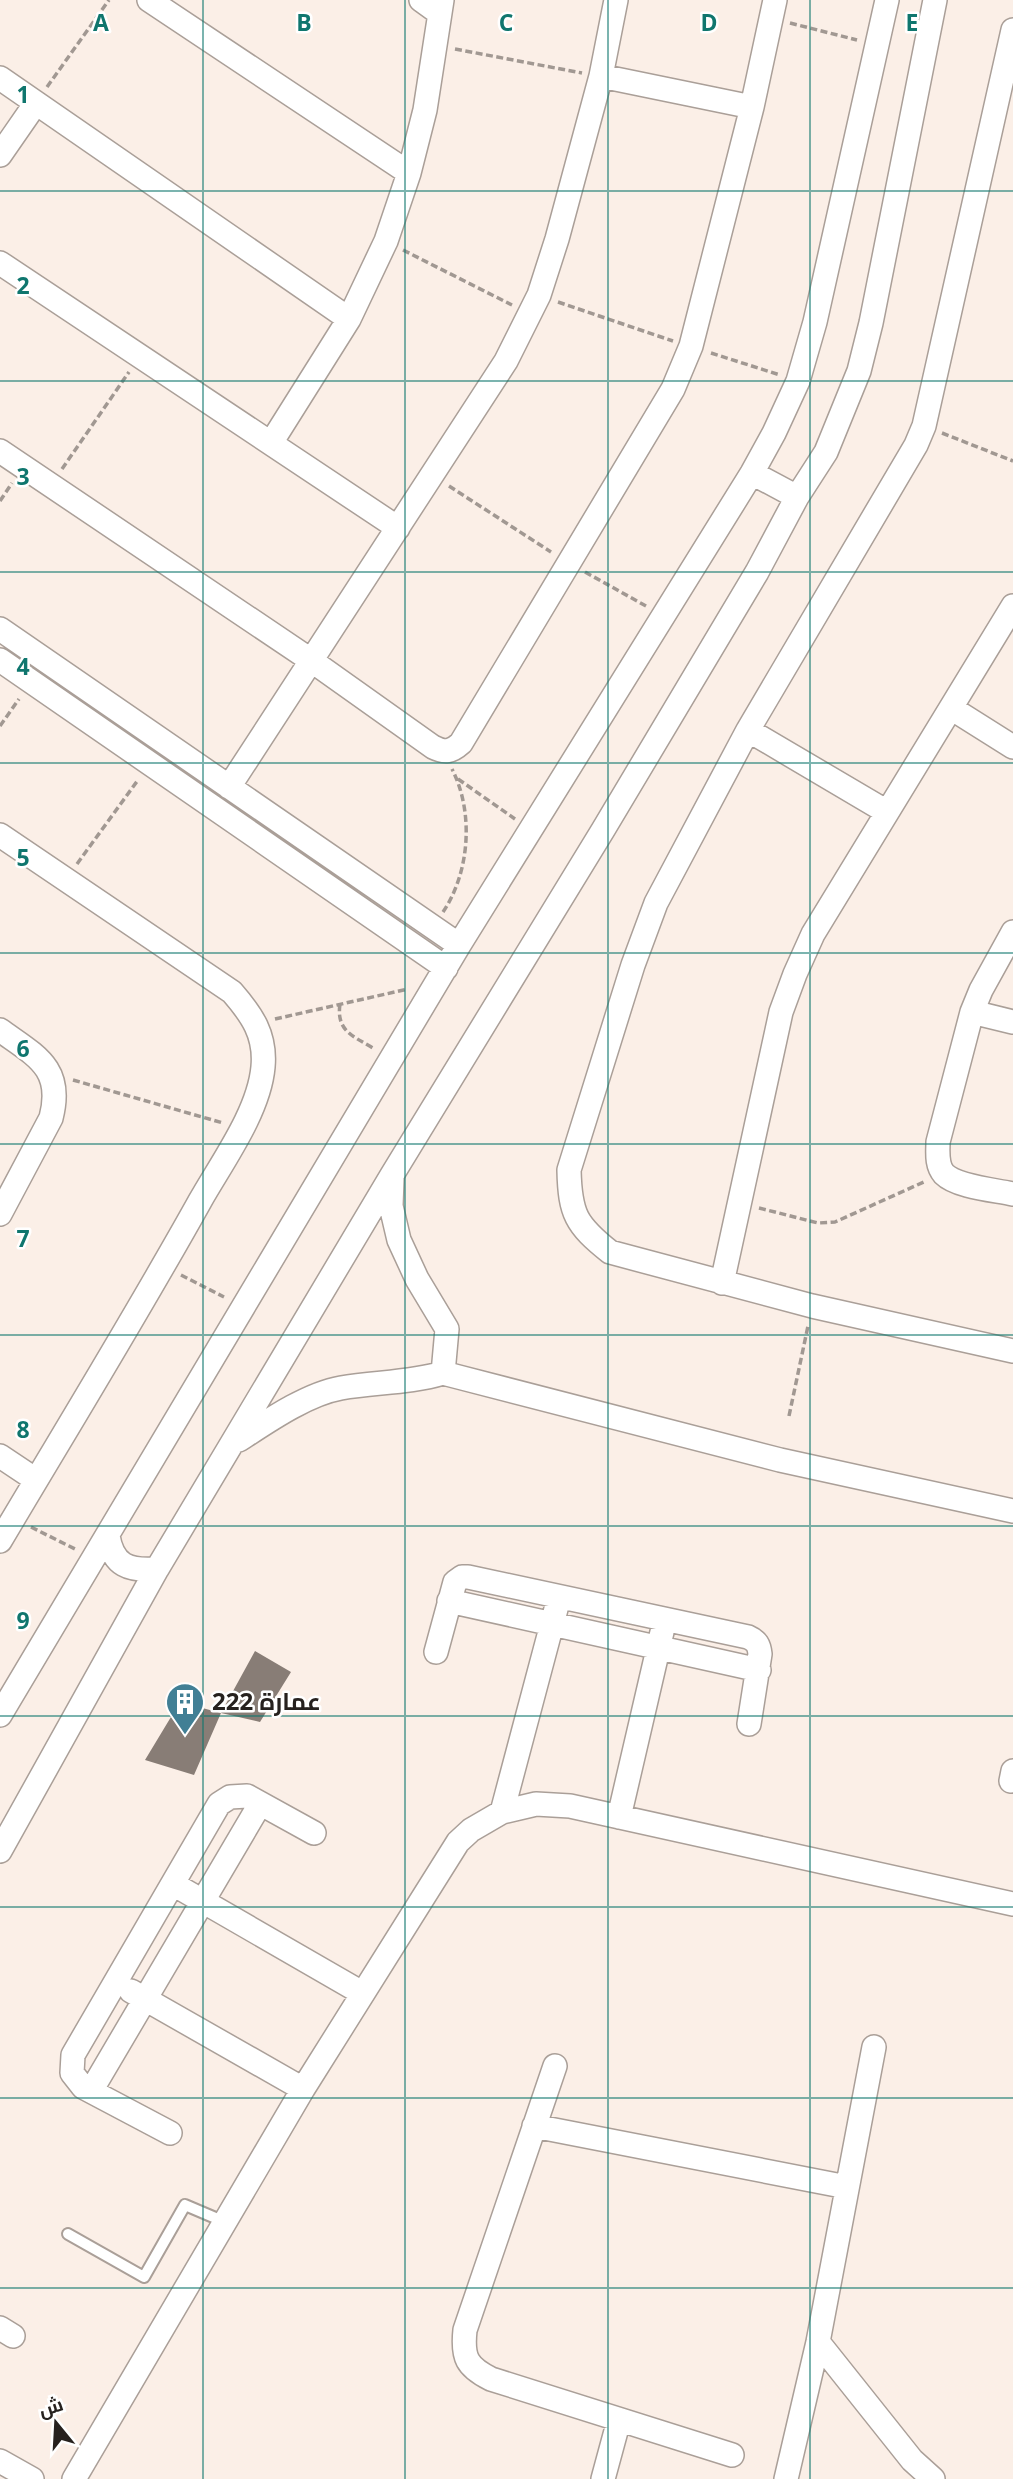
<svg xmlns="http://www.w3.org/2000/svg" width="1013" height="2479" viewBox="0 0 1013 2479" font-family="'Open Sans',Cairo,sans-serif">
<rect width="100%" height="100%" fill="#fbefe7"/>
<path fill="#887d76" d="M255,1651L291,1672L260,1722L221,1713L194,1775L145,1760L180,1702L221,1713Z"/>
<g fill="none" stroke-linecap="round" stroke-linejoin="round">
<defs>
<path id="lane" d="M68,2234L144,2277L185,2205L225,2222"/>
<path id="street" d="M149,0L409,173
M421,0L439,13
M1013,30L924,426L916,445L748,730L656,903L633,965L569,1170C570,1214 576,1225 610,1252L812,1306L1013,1351
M601,76L752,107
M0,78L349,319
M0,155L36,103
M0,263L398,528
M271,443L349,319L386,241L409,173L425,110L442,0
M0,451L312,661L433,747C445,753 451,752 461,743L673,389L691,346L752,107L775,0
M752,473L797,497
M0,629L459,945
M0,660L446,968
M951,708L1013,747
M748,730L887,812
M229,787L506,361L539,295L557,239L601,76L616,0
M0,835L232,992C252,1015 266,1035 263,1067C259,1112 222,1162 200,1201C136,1316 67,1428 0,1541
M1013,932L981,990L972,1012L938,1142C938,1152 936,1165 944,1174C957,1187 995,1190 1013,1194
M972,1012L1013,1022
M0,1030C36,1056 64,1068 51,1118L0,1214
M392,1179L391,1206L399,1240L417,1279L447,1329L443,1373
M722,1283L781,1012L795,974L813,934L1013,606
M239,1440C268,1421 307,1394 341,1388C375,1382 410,1383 443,1373L780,1460L1013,1511
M0,1456L36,1480
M108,1536C113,1566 129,1571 157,1569
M449,1601L759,1670
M436,1652L455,1582L462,1577H468L748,1637C757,1641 759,1645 760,1654L749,1724
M0,1715L459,945L752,473L774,433L798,381L815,322L887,0
M1011,1781L1013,1771
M502,1812L556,1609
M619,1817L662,1632
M0,1851L157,1569L392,1175L603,830L757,572L797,497L826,452L859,371L871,323L935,0
M173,1884L362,1993
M131,1991L303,2089
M555,2066L465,2330C462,2358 467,2367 491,2379L732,2455
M91,2091L260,1804
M534,2126L847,2187
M170,2133L83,2087L72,2073L73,2055L219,1804L230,1797L247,1796L314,1833
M0,2328L13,2336
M818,2342L912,2460L933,2479
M0,2461L32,2479
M74,2479L303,2089L458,1842L471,1830L502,1812L536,1804L570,1806L1013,1904
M603,2479L619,2420
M786,2479L818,2342L874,2047"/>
</defs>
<use href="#lane" stroke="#aa9f98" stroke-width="14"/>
<use href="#street" stroke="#aa9f98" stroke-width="26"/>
<path stroke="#a19892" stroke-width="3.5" stroke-dasharray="7 3.5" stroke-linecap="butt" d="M790,23L857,40
M455,49L582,73
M47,87L109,0
M403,250L512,305
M558,302L673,341
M711,353L780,375
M942,433L1013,461
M62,469L129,372
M449,486L551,552
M0,501L12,483
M585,572L646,606
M0,726L19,699
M458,779L515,819
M77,864L138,780
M443,912C470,872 474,812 452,769
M340,1004C336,1031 353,1036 373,1048
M275,1019L408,989
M73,1080L223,1123
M759,1208L818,1223L835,1222L926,1181
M181,1275L224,1297
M789,1416L808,1326
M31,1527L77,1550"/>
<use href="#lane" stroke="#fff" stroke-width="10"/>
<use href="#street" stroke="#fff" stroke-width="23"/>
</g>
<path fill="none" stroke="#0f766e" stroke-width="2" stroke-opacity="0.55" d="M203,0V2479M405,0V2479M608,0V2479M810,0V2479M0,191H1013M0,381H1013M0,572H1013M0,763H1013M0,953H1013M0,1144H1013M0,1335H1013M0,1526H1013M0,1716H1013M0,1907H1013M0,2098H1013M0,2288H1013"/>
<defs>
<symbol id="building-pin" viewBox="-11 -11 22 30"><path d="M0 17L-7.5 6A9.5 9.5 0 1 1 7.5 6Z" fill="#417f95" stroke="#fff"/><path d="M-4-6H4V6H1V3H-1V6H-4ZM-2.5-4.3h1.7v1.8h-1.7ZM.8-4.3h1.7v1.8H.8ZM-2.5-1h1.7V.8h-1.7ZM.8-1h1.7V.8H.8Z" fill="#fff"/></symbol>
</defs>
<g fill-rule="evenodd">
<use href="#building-pin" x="163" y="1680" width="44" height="60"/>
</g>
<g text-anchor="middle" stroke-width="5" stroke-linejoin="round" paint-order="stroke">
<g font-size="24" font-weight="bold" fill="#26211e" stroke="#fff" text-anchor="start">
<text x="212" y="1710">عمارة 222</text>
</g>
</g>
<g font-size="23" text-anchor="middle" font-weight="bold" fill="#0f766e" stroke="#fff" stroke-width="5" stroke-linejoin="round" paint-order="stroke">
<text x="101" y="31">A</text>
<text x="304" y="31">B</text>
<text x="506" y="31">C</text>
<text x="709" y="31">D</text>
<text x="912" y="31">E</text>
<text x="23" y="103">1</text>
<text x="23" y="294">2</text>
<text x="23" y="485">3</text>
<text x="23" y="675">4</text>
<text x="23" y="866">5</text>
<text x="23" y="1057">6</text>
<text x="23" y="1247">7</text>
<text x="23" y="1438">8</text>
<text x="23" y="1629">9</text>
</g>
<g transform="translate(56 2423) rotate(342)" stroke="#ffffff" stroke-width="5" paint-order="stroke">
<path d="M0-5L12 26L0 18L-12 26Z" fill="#26211e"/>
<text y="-10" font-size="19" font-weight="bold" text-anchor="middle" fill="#26211e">ش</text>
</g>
</svg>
